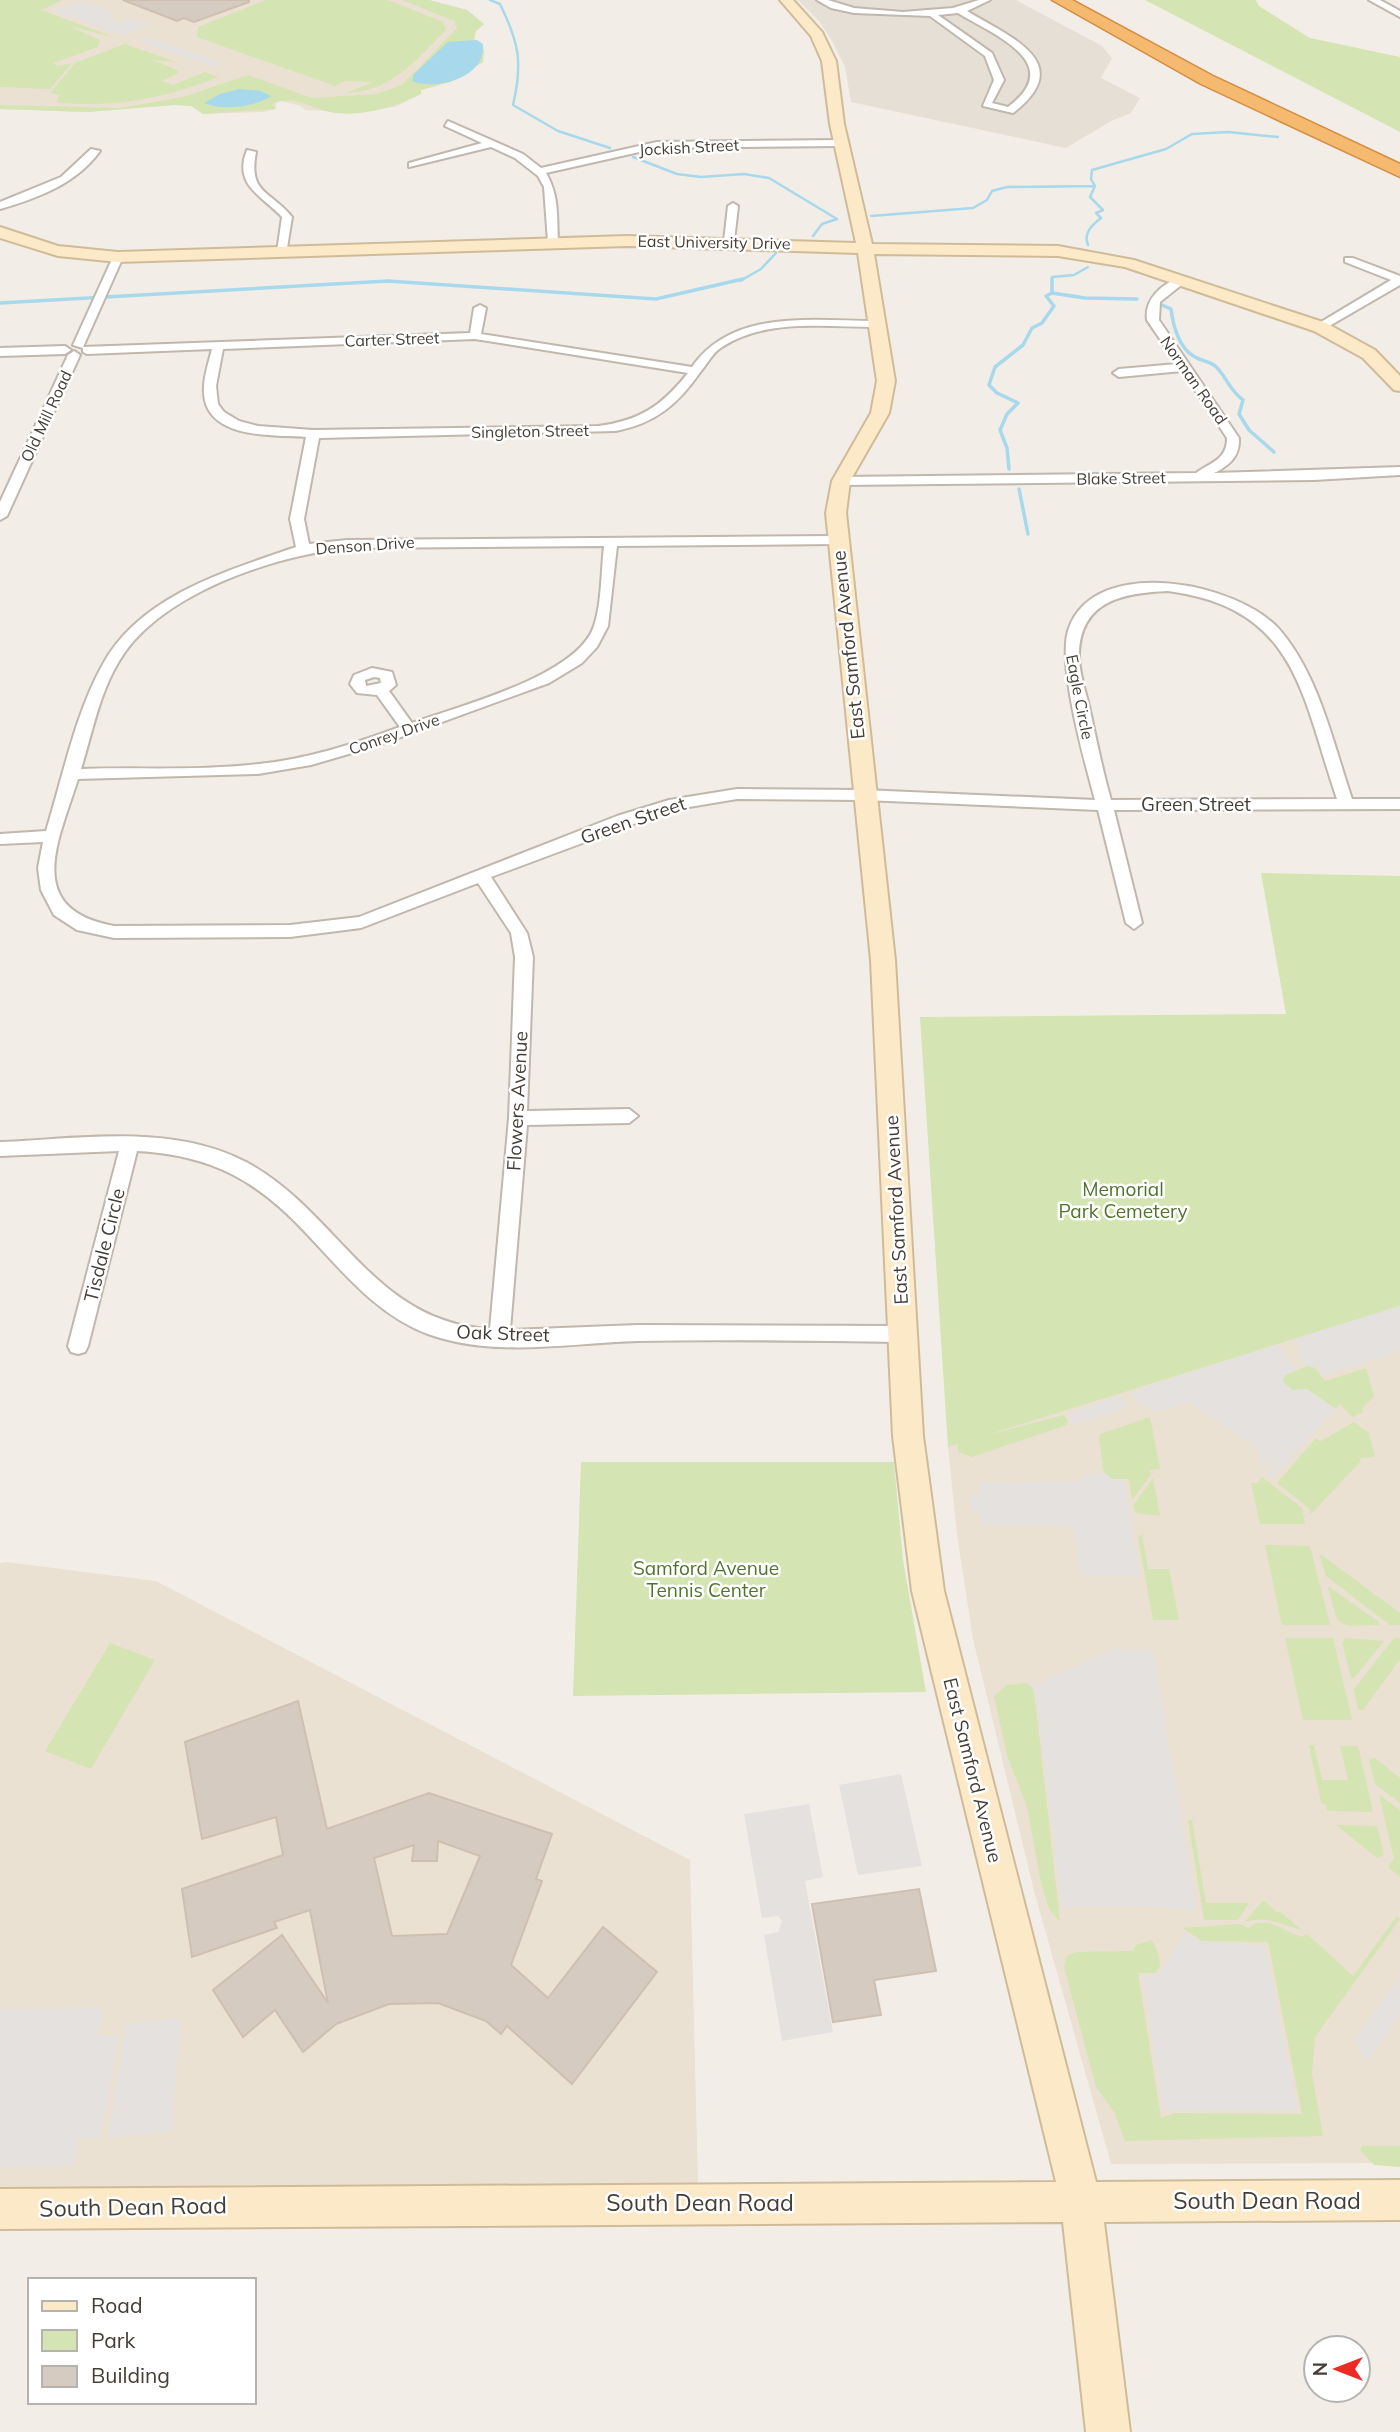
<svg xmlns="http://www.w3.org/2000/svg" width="1400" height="2432" viewBox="0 0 1400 2432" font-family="Mulish,sans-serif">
<rect width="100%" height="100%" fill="#f2eee7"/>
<path fill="#e6dfd5" d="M798,0H1016L1102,46L1112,58L1101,78L1140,98L1131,113L1111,121L1066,148L851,102L845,67L832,41L820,22Z"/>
<path fill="#ebe1d2" d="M0,0H429L467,10L484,24L476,31L474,39L484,50L483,62L450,82L421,90V94L395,107L357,112L305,110L301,106L280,101L276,103V109L263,112L203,114L191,106L175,105L87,112L0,109Z
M1400,1306V2163L1111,2164L1034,1891L973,1639L957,1535L948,1447Z
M6,1562L156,1581L690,1860L698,2184L0,2190V1563Z"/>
<path fill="#d4e4b2" d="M0,0H63L41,10L113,37L69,26L100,40L98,47L53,63L58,66L72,63L50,89L0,87Z
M266,0H388L443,22L446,30C416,60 392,91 347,93L373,82L345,81L335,86L197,37L198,27Z
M402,0H429L467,10L484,24L476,31L474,39L484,50L483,62L450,82L421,90V94C395,107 360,118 330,112C312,108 292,94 272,104L276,109L203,114L191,106L175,105L87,112L0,109V105L120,108L183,97L248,75L312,98L376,94L402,85L457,28L454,21Z
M1145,0H1256L1259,6L1310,38L1400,57V132Z
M125,44L176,62L152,60L178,70L177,74L148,87L163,81L173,85L205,72L218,77C167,98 111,109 56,102L60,95L50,93L75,63Z
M1261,873L1400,876V1306L987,1435L1064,1415L1068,1421L1067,1425L972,1457L958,1452V1444L948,1447L920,1017L1286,1014Z
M1308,1366L1315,1368L1325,1381L1366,1368L1374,1396L1362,1408L1363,1412L1352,1417L1340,1404L1336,1409L1307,1389L1292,1390L1283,1382V1376Z
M1150,1417L1160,1469L1150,1470L1151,1475L1132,1500L1129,1479H1112L1104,1472L1099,1439L1100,1434Z
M1354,1422L1369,1433L1375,1457L1360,1458L1361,1461L1311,1514L1309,1508L1277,1483L1316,1438L1321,1441Z
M581,1462H894L903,1560L926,1692L573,1696Z
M1262,1477L1302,1508L1305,1524H1260L1251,1483H1258Z
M1153,1478L1160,1516L1135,1513L1133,1506Z
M1142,1534L1148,1569H1169L1179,1620H1153L1138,1538Z
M1265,1545L1310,1546L1330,1625H1282Z
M1319,1553L1400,1613V1625H1390L1326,1576Z
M1328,1586L1379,1622V1625C1334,1626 1339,1630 1328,1586Z
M1285,1638H1333L1352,1720H1303Z
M1345,1638L1384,1641L1354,1678H1351L1342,1642Z
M1394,1638H1400V1659L1363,1710H1358L1354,1689Z
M110,1643L155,1660L91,1769L45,1751Z
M1027,1683L1033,1688L1036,1707L1060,1922L1049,1909L1041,1883L1027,1807L1007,1755L994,1696L1007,1685Z
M1309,1745H1314L1322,1780H1348L1340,1746H1358L1373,1812L1327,1811L1326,1805L1321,1803Z
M1375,1758L1400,1778V1803L1375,1784L1369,1759Z
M1379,1795L1400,1810V1877L1388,1867L1394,1858Z
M1188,1820H1192L1206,1903H1249L1238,1920H1204Z
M1336,1825L1377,1826L1384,1855L1377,1858Z
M1263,1900L1277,1913L1279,1911L1302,1930C1282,1925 1265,1914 1244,1923Z
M1397,1916L1400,1919L1315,2037L1312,2074L1323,2136L1125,2141L1114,2112L1096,2087L1064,1967L1067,1956L1076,1952L1133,1951L1136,1945L1152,1940L1159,1955L1160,1967L1155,1973H1138L1161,2118L1175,2113L1302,2114L1268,1942L1202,1941L1183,1928L1239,1924L1249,1928L1256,1923H1270L1301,1937L1307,1934L1353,1976Z
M1362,2146H1400V2167L1374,2165L1360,2150Z"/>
<path fill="#e4e1df" d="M83,1L115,13L109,17L121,22L131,18L150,25L122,35L55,11Z
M149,37L223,63L214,67L139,41Z
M1400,1306V1351L1323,1376L1318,1368L1305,1365L1298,1353L1301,1350L1294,1339Z
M1277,1344L1296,1369L1284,1376L1283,1382L1292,1390L1307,1389L1335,1409L1272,1478L1266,1474L1275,1465L1270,1462L1263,1471L1259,1450L1190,1402L1157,1412L1139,1404L1132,1392Z
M1119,1396L1128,1407L1081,1424H1072L1069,1413Z
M1104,1473L1112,1479H1124L1140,1576H1081L1073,1526L982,1525L979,1511H971L970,1497L980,1494L978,1483L1080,1481L1085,1475Z
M1113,1649L1153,1650L1197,1910L1145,1906H1062L1035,1692L1030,1683L1039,1684Z
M901,1774L922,1866L858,1875L839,1785Z
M809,1804L823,1877L805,1881L833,2032L782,2041L764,1935L778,1932L782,1921L778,1916L762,1918L744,1814Z
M1185,1932L1202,1941L1265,1946L1298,2110H1163L1143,1975L1158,1976Z
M1400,1977V2014L1372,2056L1364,2059L1355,2039Z
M103,2008L98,2035H119L101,2138L78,2139L73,2166L0,2167V2009Z
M181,2018L172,2131L108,2138L127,2024Z"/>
<path fill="#a7d8ec" d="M477,40L483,44C486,77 438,91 412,81L414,74L448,42Z
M239,89L261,91L271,96C255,107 222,111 204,103L220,94Z"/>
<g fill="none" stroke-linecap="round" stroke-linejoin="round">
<path stroke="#a7d8ec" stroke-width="2.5" d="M490,0L500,4C519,43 523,62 513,105L558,131L610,148
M633,157L677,174L701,177L744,174L769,178L837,219
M871,216L973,208L987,200L992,191L1007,187L1095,186L1091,179L1092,170L1166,149L1192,134L1228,132L1278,137
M813,236L822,224L837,219
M1088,245C1083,233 1092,225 1101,218L1096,213L1103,210L1090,197L1095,186
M740,281L761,269L776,253
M1052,281V277L1074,275L1088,267"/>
<path stroke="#a7d8ec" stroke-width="3.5" d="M1052,293L1085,298L1137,299
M0,303L388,281L656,299L743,279
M1162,305L1171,309C1173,325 1179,349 1195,357C1203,362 1213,361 1219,370C1229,382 1229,389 1243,400L1239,414L1249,430L1274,452
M1009,469L1007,448L1000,430L1007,414L1018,403L997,393L989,385L995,367L1023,345L1032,328L1042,323L1054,306L1046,296L1052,293V279
M1019,489L1028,534"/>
</g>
<path fill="#d6cbc0" stroke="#cebfb1" stroke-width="2" fill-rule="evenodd" d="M123,0H249V2L194,22L184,18L177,21Z
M298,1701L327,1829L429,1793L552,1834L536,1879L542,1881L511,1965L548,1998L603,1927L657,1972L572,2084L507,2026L501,2034L486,2021L438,2003L389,2004L336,2024L303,2052L275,2010L243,2037L213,1990L282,1935L328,2003L310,1910L274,1922L277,1928L192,1957L182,1889L283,1855L276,1817L202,1839L185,1742ZM438,1841L480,1856L447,1934L392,1936L374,1858L414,1845L412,1861H437Z
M919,1889L936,1971L874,1980L881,2015L833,2022L812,1904Z"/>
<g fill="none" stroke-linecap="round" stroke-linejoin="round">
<defs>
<path id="street" d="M817,0H828L854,8L903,12L953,8L979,0H990L967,11C1010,37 1078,63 1013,113L983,106L994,80L985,56L930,16L854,13L831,8ZM958,13C994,35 1067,63 1008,107L992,103L1004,80L992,53L938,15Z
M1369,0H1380L1400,11V17Z
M448,121L523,154L541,168L657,142L842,140L847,143L842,146L657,148L546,173C559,195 557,217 558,242L553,245L548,242L544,187L538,176L515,158L491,147L409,167V163L482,143L445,126Z
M91,149L100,151C76,184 38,198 0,209V202L61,177Z
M247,150L256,152C248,194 270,190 292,217L286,254L277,252L282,217C261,195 233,185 247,150Z
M733,203L738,206L734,241L729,244L724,241L728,206Z
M118,254L123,257L83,347L470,333L474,308L480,305L486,308L481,334L692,367C733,308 813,321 876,321L882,324L876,327C826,327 766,318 722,347C713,352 708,363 701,371C678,404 656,423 616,431L319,438L304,519L309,544L347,540L837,536L844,540L837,544L617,546L608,626L597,647L582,663L549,683L376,746L311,765L258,774L78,779C58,842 23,909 114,926L290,925L359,917L617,816L669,800L737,789L864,790L1095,800C1085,763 1056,661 1069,628C1096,554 1238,583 1279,629C1319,675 1333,743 1352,799H1400V809L1114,810L1142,923L1134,929L1126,923L1098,810L864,800L737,799L671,810L491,877L527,933L533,957L527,1111L629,1109L638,1116L629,1123L527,1125L510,1330L638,1325L902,1326L909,1328L912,1334L909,1340L902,1342C814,1341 726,1339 638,1341C569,1343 494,1358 428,1334C377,1315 343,1272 307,1234C257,1180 211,1155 137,1151L88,1346L85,1352L78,1354L71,1352L68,1346L119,1151L0,1156V1142C81,1139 171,1123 246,1162C338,1211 373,1323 490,1329L509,1118L515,957L511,933L478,883L361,928L290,937L114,938L77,930L54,915L41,890L38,868L43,842L0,844V834L46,831C63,776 75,714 103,664C141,595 227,571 296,547L290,519L306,437C277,435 218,439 206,404C200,387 208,365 212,349L87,354L83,352V348L73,345L113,257ZM475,339L688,373C662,406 639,421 598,426L313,430L258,426L239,421L224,412L218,404L216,386L223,349ZM604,546C601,571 602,602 594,626C578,676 459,706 412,723L389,691L396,685L392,672L372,668L354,675L350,684L357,693L377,695L400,727C354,744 308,759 259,764C201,771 139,767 81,769C92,734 99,695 118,663C157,594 273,556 347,548ZM1168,591C1297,608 1301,694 1337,799L1111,800C1102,769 1096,737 1089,706C1085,689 1078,669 1079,653C1081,600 1124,593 1168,591ZM374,677L380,678L381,683L366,686L365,680Z
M1345,258H1353L1400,276V285L1324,329H1316V325L1391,280L1345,262Z
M1181,277L1187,280L1185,282L1160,302L1159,320L1239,438C1240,456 1230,465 1214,473L1400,467V475L1314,480L841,485L835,481L841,477L1196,473C1211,462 1227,460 1227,438L1182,371L1119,377L1113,373L1119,369L1177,364L1147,320C1144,299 1162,284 1181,277Z
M0,348L65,346L71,350L65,354L0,356Z
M74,351L80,355L7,516L0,520V502L68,355Z"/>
<path id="secondary" d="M780,0H793L822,32L836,61L844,124L872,244L1058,246L1134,260L1326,323L1375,350L1400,376V391L1394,390L1363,358L1314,331L1125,267L1058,256L874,254L895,381L889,413L850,481L846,513L895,960L923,1436L944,1591L1096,2182L1400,2180V2220L1104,2222L1130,2432H1086L1063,2222L0,2229V2189L1056,2182L912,1591L893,1436L871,960L826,513L832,481L871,413L877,381L858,253L627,246L118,262L58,256L0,238V227L58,246L118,252L627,236L856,243L830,124L822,61L811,36Z"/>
<path id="highway" d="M1052,0H1072L1213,76L1400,164V177L1201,84Z"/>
</defs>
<use href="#street" stroke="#c0b7ad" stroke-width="4"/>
<use href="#secondary" stroke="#d0bb99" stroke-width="4"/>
<use href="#highway" stroke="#d48c40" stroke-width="3"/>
<use href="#street" fill="#fff" fill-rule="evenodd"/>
<use href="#secondary" fill="#fbe9c8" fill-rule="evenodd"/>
<use href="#highway" fill="#f5b970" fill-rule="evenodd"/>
</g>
<g text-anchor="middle" stroke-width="5" stroke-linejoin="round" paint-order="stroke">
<g font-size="16" fill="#453e36" stroke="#fff">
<text transform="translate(689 147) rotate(-3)" y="6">Jockish Street</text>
<text transform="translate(714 242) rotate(1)" y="6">East University Drive</text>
<text transform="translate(392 339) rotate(-2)" y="6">Carter Street</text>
<text transform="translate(1194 380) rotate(55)" y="6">Norman Road</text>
<text transform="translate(46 416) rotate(-65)" y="6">Old Mill Road</text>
<text transform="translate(530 431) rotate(-1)" y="6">Singleton Street</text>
<text transform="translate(1121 478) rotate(-1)" y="6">Blake Street</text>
<text transform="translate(365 545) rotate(-4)" y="6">Denson Drive</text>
<text transform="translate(1080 697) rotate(79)" y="6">Eagle Circle</text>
<text transform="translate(394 734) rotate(-19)" y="6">Conrey Drive</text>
</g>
<g font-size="19" fill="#453e36" stroke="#fff">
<text transform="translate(848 645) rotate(-96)" y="7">East Samford Avenue</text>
<text x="1196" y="811">Green Street</text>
<text transform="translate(633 820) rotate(-19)" y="7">Green Street</text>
<text transform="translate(517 1101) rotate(-87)" y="7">Flowers Avenue</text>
<text transform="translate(896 1210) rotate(-93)" y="7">East Samford Avenue</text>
<text transform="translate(104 1245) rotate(-76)" y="7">Tisdale Circle</text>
<text transform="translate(503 1333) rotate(2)" y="7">Oak Street</text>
<text transform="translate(973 1770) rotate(76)" y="7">East Samford Avenue</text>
</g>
<g font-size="19" fill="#50732d" stroke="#fff">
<text x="1123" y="1196">Memorial<tspan x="1123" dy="22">Park Cemetery</tspan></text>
<text x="706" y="1575">Samford Avenue<tspan x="706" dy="22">Tennis Center</tspan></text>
</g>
<g font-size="23" fill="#453e36" stroke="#fff">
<text x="1267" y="2209">South Dean Road</text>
<text x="700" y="2211">South Dean Road</text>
<text transform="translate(133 2207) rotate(-1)" y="8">South Dean Road</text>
</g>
</g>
<rect x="28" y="2278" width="228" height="126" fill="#ffffff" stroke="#b5b2af" stroke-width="2"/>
<rect x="42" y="2301" width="35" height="10" fill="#fbe9c8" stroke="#b5b2af" stroke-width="2"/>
<text x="91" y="2313" font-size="21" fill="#453e36">Road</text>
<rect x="42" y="2330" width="35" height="21" fill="#d4e4b2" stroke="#b5b2af" stroke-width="2"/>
<text x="91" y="2348" font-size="21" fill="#453e36">Park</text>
<rect x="42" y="2366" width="35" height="21" fill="#d6cbc0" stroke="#b5b2af" stroke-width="2"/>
<text x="91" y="2383" font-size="21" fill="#453e36">Building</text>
<g transform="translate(1337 2369) rotate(270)"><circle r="33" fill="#ffffff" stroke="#b5b2af" stroke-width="2"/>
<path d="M0-5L12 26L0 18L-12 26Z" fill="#ed2a24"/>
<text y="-10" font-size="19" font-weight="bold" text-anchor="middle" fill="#453e36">N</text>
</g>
</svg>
